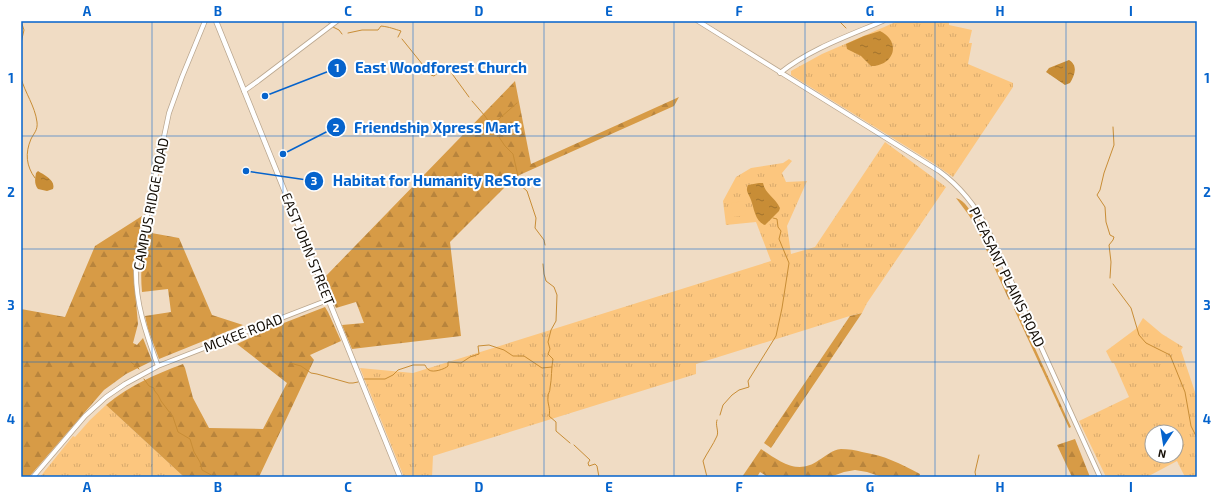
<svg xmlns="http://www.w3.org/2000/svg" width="1218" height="498" viewBox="0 0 1218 498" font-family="'Exo 2',sans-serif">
<defs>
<pattern id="grass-tufts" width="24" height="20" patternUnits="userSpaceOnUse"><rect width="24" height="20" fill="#fcc67e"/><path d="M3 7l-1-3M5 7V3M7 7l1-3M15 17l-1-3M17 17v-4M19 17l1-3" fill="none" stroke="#d7a96b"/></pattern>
<pattern id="forest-firs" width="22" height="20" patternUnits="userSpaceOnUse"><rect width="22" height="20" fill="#d79b46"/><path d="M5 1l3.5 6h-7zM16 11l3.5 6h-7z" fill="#b8843c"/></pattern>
<pattern id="water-ripples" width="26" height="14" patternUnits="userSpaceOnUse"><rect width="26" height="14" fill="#c88d36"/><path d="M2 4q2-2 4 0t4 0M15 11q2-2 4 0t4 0" fill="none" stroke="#a1722c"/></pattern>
</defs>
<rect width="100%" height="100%" fill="#f0dcc4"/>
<path fill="url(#grass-tufts)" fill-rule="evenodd" d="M898,21H949V25L972,30L969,43H972L968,64L1013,83V87L953,177L933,163L791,75V71L822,54Z
M885,142L946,187L867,303L862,313L853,315L696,364V374L433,456L432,477H404L360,368L413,373L771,261L756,222L726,225L723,201L736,177L751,168L783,163L789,159L792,161L782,173L786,182L807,181L787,226L791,254L815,247Z
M1143,318L1162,334L1183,347L1181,350L1197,398V477H1185L1177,461L1147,477H1106L1079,421L1129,397L1114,363H1112L1106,351L1137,328ZM1152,432H1176V456H1152Z
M106,405L184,477H40L73,436L75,437L90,420Z"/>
<path fill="url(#forest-firs)" d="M515,81L531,164L679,97L674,106L515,177L450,242L461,336L352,349L342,325L364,323L356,302L336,308L324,278Z
M956,198C965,200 971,212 975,220L1011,297L1009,300L975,225L968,214Z
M142,216L133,269L138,324L133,343L137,345L143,338L152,361L126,374L104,390L29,477H21V309L65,317L95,246Z
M146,232L179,238L212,315L243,325L159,359L148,329L145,316L171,312L168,289L142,292C140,271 142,253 146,232Z
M325,307L328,312L341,341L310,355L314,360L259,477H184L106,405C130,385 154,375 183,364L185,368L193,398L209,428L263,429L287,383L237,344L276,326Z
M1014,309H1017L1071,427L1069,428Z
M862,313L771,448L764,443L850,316Z
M1075,439L1090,477H1072L1057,445Z
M761,449C780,461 797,476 819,460C826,456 832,450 841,449C848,449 856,450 862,452C886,456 899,463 920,474L919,477H882L867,472L855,470L844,472L830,477H768L760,472L757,477H742Z"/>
<path fill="#fcc67e" d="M744,201L746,215L733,217L731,203Z"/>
<path fill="url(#water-ripples)" d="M880,31C902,42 894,66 871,66L861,56L847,49L846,44L864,36Z
M1069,60C1079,66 1074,76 1070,83L1065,85L1046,72L1049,68Z
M38,171C44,175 56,180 53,189L47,191L38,189C34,184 35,179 36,173Z
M759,183H763C765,194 775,197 780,208L779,211L765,225C755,222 754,208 751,200C749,194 745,191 748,185Z"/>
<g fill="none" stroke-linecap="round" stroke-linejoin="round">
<path stroke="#c88d36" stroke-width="1" d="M328,21L329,23
M839,21L846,28
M333,27L339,30L342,34
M348,33L362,30H378L381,26C390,27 394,29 401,31L398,37
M402,39L431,75L434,76L447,65
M21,43L24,30L21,21
M450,71L469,97
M21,78C25,93 35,106 37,122C38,130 34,133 31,139C25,153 26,166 35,178
M472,101L485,116L505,146L513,154L520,185L527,191L536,218L535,228L544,240L545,245
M492,125L517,103
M543,264L544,274L546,281L554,287L557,295L556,321L551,330L548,342L550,349L548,354L553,359C551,369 552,378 550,388C550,392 548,393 548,397C547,404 551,408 549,416L556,422V431L570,443
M1110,278L1111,262L1109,245L1113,240L1114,237L1110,235L1106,222L1105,207L1097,195L1100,190L1104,173L1114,145L1113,127
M1113,284L1131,308L1139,335L1146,343L1170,355L1185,392L1191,426L1197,438V454
M131,362L139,369
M290,363L301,366L311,373L317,374L349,383H353L358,382
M144,379L149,386L154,388V390L158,395L161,401L173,417L178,432L190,439L194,452L200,462L202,470L215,477
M364,379H385L393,375L398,370L413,365H425C426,367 427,369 429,370C433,373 445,369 448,366V362L461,363L470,357L479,354L478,346L489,345L504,350L513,356H524L542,368L552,367
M720,415L723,405L732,395L739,390L749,387L748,381L776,336L782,308L789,263L779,239L781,231L778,227L777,219L773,218
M574,445L590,460L588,463L589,466L595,464L597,466L599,477
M707,477L703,461C707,453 713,445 717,436C719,431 715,425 717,420
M976,477L975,472L979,455"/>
<defs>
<path id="tertiary" d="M698,21L939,171C961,187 976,206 988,230L1100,477
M780,73C810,49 848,36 883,21
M244,91L258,81L337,21
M158,366C146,334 135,302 136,268L169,113L182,77L205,21
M33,477L85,416L106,397L125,384L158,366L328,300"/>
<path id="secondary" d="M216,21L400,477"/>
</defs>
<use href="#tertiary" stroke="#b9a68f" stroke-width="5.5"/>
<use href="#secondary" stroke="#b9a68f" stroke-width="6"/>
<use href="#tertiary" stroke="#fff" stroke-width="4"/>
<use href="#secondary" stroke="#fff" stroke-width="4.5"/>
</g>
<path fill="none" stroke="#0563cc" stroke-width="1" stroke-opacity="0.55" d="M152,21V477M283,21V477M413,21V477M544,21V477M674,21V477M805,21V477M935,21V477M1066,21V477M21,136H1197M21,249H1197M21,362H1197"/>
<g text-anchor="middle" stroke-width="4" stroke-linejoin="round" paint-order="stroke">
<g font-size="14" fill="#140e06" stroke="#fff">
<text transform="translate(151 204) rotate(-79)" y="5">CAMPUS RIDGE ROAD</text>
<text transform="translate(308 249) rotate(68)" y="5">EAST JOHN STREET</text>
<text transform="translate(1007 277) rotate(64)" y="5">PLEASANT PLAINS ROAD</text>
<text transform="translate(243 333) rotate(-21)" y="5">MCKEE ROAD</text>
</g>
</g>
<path fill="none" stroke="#0563cc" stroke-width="1.5" d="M265 96L337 68M283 154L336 127M246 171L314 181"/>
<g fill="#0563cc" stroke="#fff" stroke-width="1.5">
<circle cx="265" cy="96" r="4"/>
<circle cx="283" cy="154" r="4"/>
<circle cx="246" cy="171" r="4"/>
<circle cx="337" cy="68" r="10"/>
<circle cx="336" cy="127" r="10"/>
<circle cx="314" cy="181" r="10"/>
</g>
<g font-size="12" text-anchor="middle" font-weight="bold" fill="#fff">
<text x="337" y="72">1</text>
<text x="336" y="132">2</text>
<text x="314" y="185">3</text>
</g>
<g font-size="15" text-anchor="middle" font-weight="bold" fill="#0563cc" stroke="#fff" stroke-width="4" stroke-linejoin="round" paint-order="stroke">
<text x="441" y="73">East Woodforest Church</text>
<text x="437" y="133">Friendship Xpress Mart</text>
<text x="437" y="186">Habitat for Humanity ReStore</text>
</g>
<rect width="1218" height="498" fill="none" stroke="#ffffff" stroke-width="44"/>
<g transform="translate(1164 444) rotate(192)"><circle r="19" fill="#ffffff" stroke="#a19f9b"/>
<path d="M0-3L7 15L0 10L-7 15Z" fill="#0563cc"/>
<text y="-6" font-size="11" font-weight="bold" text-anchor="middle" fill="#140e06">N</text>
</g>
<rect x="22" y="22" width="1174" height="454" fill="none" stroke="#0563cc" stroke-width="1.5"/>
<g font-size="13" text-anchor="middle" font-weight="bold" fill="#0563cc">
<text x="87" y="16">A</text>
<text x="218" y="16">B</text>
<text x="348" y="16">C</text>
<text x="479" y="16">D</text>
<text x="609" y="16">E</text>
<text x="739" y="16">F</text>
<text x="870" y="16">G</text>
<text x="1000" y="16">H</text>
<text x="1131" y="16">I</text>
<text x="11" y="83">1</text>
<text x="1207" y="83">1</text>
<text x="11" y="197">2</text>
<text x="1207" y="197">2</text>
<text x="11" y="310">3</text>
<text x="1207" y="310">3</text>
<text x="11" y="424">4</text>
<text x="1207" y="424">4</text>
<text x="87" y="492">A</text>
<text x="218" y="492">B</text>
<text x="348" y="492">C</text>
<text x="479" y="492">D</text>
<text x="609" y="492">E</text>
<text x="739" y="492">F</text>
<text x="870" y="492">G</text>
<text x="1000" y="492">H</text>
<text x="1131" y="492">I</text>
</g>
</svg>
